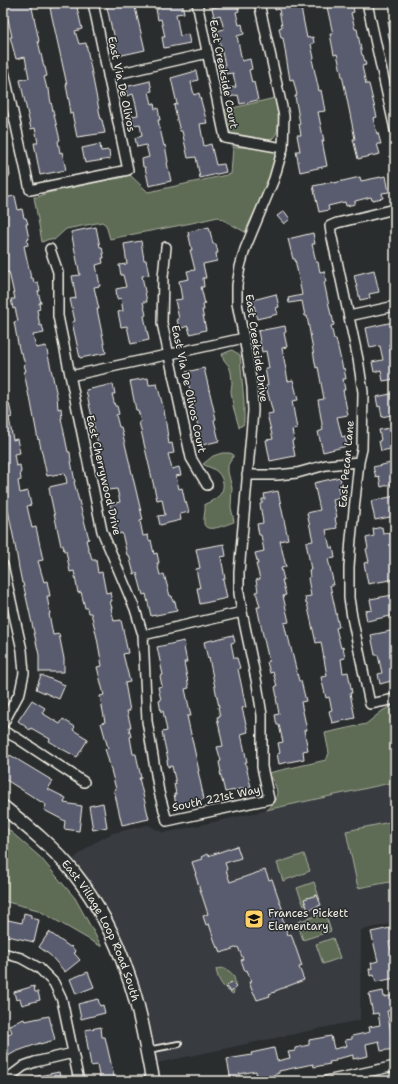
<svg xmlns="http://www.w3.org/2000/svg" width="398" height="1084" viewBox="0 0 398 1084" font-family="'Shantell Sans',sans-serif">
<rect width="100%" height="100%" fill="#2a2d2e"/>
<filter id="ink" filterUnits="userSpaceOnUse"><feTurbulence type="fractalNoise" baseFrequency=".025" numOctaves="2"/><feDisplacementMap in="SourceGraphic" scale="8" xChannelSelector="R" yChannelSelector="G"/><feConvolveMatrix kernelMatrix="1 2 1 2 8 2 1 2 1" color-interpolation-filters="sRGB"/></filter>
<g filter="url(#ink)">
<path fill="#383b41" d="M395,782V923L361,930L360,1020L157,1063L140,987L127,950L110,915L73,859L92,844L113,833L148,825L164,833Z"/>
<path fill="#5e6c54" stroke="#a9ae9e" d="M275,98C277,111 283,131 271,140L235,137L229,131L224,110Z
M233,147H244L276,151L273,169L265,190L245,232L218,217C182,226 146,231 110,239L106,225L102,222L66,229L54,240L49,239L42,242L34,197H38L47,193L112,179C119,179 123,178 129,174L148,192L231,174Z
M232,350L240,355L244,403V422L243,425L239,427L233,406L231,391L232,383L231,372L229,366L224,360L222,354Z
M222,453H230L234,455L228,465V472L232,488L231,507L234,522C227,524 207,534 204,524C203,518 206,510 205,504C210,502 218,498 221,493C226,485 222,475 215,470C211,467 207,467 203,464L213,456Z
M395,706V782L266,810C274,803 280,796 275,785C273,781 270,778 268,773L326,760L329,753L325,733L366,724L382,711L389,707Z
M395,821V881L358,888L346,831Z
M3,825L40,857L75,898L102,947L38,910L3,901Z
M304,854L310,871L283,881L277,863Z
M314,882L320,900L304,906L297,888Z
M325,913L331,931L303,940L297,922Z
M333,938L340,958L323,964L316,944Z
M221,968C236,971 237,982 233,994C223,988 218,981 216,969Z"/>
<path fill="#595c6e" stroke="#f4f1e8" d="M4,3H31L39,41H38L44,67H45L47,76L44,77L47,89H49L50,98L60,140L58,141L60,153L62,152L66,170L40,175L34,143H38L35,128L31,129L20,80L29,78L25,57L16,59L10,37H12L8,19L6,20L4,11L6,10Z
M52,3H76L82,29L75,31L79,44L86,43L101,120H102L105,133L77,137L72,113L70,114L69,106H70L66,85H67L50,8L53,7Z
M106,3H134L145,50L118,56L113,30H112Z
M158,3H182L184,13L176,14L180,36L188,34L190,43L164,48L162,37H165L161,19L158,20L156,9H159Z
M218,3H237L239,11L236,12L239,25L242,24L244,34L237,36L242,61L250,59L252,69L249,70L252,83L254,82L258,100L240,104L238,95L230,97L228,88L236,87L233,73L226,74L224,66L225,65L217,31L224,29L220,15L214,17L212,8L219,6Z
M274,3H300L307,38L313,37L314,43L311,44L314,58L312,59L319,91L321,90L325,111L318,112L324,141H322L327,166L300,172L296,151H300L297,135H301L299,124H300L295,96L297,95L293,79L290,80L283,38H281L279,28L282,27L279,9L275,10Z
M344,3H352L354,12L351,13L355,29H357L362,55H363L366,65L362,66L366,84H369L377,117L373,118L377,134L378,133L381,144H377L380,154L358,159L353,139H355L345,89L337,54L334,55L330,34H333L327,7Z
M395,21V50H392L388,33L390,32L388,22Z
M196,71L198,80L191,82L194,95L199,93L207,123L200,124L204,146L211,144L216,165L224,164L226,172L200,178L196,157L188,158L182,131H180L177,120L174,105L177,104L171,78Z
M150,81L152,91L149,92L152,104L154,103L155,109L158,108L160,120H158L164,146L165,145L168,162L167,163L171,181L149,186L145,167H143L142,159L149,157L146,145L137,147L135,138L142,136L140,124L134,125L132,116L138,115L136,105L133,94L127,96L125,87Z
M100,144L101,151L109,150L110,159L85,163L82,148Z
M9,167L10,176L3,177V168Z
M386,176L389,192L382,193L383,198L372,200L371,197L355,201V204L346,206L345,202L328,206L329,210L319,212L313,186L333,182L334,183L360,177L361,181Z
M15,196L18,210L22,209L24,218H26L28,224H26L29,239L27,240L28,245L24,246L31,278H33L34,283L38,282L40,291H38L41,303H39L40,309L37,310L40,326L42,325L44,333L33,335L36,348L46,346L57,396L58,409L61,408L62,418H61L68,452H70L71,461L75,482H74L89,539L86,540L89,552H90L92,560H96L98,573L102,572L106,593L110,592L112,601L110,602L112,608H111L114,621L121,620L128,653L123,654L130,682L125,683L130,711H127L131,727H129L131,737H130L133,754H136L141,778H139L149,819L122,825L114,790L116,789L107,755L105,749L108,748L101,723L105,722L100,696L104,695L97,667L102,666L97,638L91,613H88L87,608H85L81,592L78,593L74,571L70,572L66,551H64L63,545L61,546L50,494L49,487L67,483L65,473L47,476L39,439L38,440L30,397H29L24,372L26,371L24,365H25L22,353H20L18,344L14,322L18,321L15,308L13,309L11,299H15L9,272L3,273V257H6L3,243V198Z
M284,211L290,219L284,224L277,216Z
M96,227L100,247H102L104,258H102L103,263L96,265L100,286L94,287L99,309H97L106,353L80,358L72,322L75,321L70,299L76,298L72,276L80,275L71,232Z
M209,227L213,244H216L218,253H216L217,261L203,264L206,278H203L204,287H201L205,304L203,305L204,310H202L206,330L190,334L188,326L179,329L177,319H179L175,300L182,299L179,281L189,279L187,271L195,270L190,250H192L188,232Z
M313,233L315,244H312L316,262H318L320,272L324,271L326,282H324L331,315H332L334,325L331,326L334,339H336L343,369L344,368L346,379H343L345,390H343L348,415L337,417L342,437L345,436L347,446L323,452L318,432L323,430L318,400L324,399L318,367L316,368L307,316H305L302,301L289,303L288,298L302,295L295,259H293L288,239Z
M141,241L144,260H146L149,275L142,276L147,302H143L146,315L144,316L149,340L131,344L127,326L121,327L118,312L123,311L121,298L117,299L116,289L126,287L123,275H121L119,265L127,264L124,244Z
M374,270L379,292L369,294L370,298L360,300L354,275Z
M276,294L279,307L276,308L278,314L257,319L253,300Z
M393,322L395,331V343L389,344L392,358L395,357V379L383,381L381,370L374,372L372,362L383,360L380,346L370,348L366,328Z
M285,326L286,332L284,333L287,347L282,348L288,381L293,380L298,400L292,401L297,429L292,430L294,440L292,441L295,456L270,461L266,440L273,439L267,414L273,413L266,386L268,385L265,368H269L266,351L262,352L258,331Z
M204,368L216,419L214,420L219,441L202,445L186,372Z
M148,378L149,385L157,384L164,410L169,444L172,443L174,453L168,454L172,469L179,467L181,475L176,476L179,489L182,488L185,502H186L189,512L180,514L181,520L160,525L158,516L165,515L162,499L157,500L139,422H141L138,410H136L130,381Z
M113,384L115,394H112L115,406H117L119,414L116,415L119,427H121L143,520L140,521L143,536L148,535L149,541L151,540L154,554L157,553L159,563H157L160,575L164,574L170,596H172L173,602L175,601L177,611L151,616L146,594L143,595L137,573L134,574L129,555H127L122,533L118,534L114,513H112L110,504L120,502L117,489L108,490L86,390Z
M395,393V414L382,417L380,406L378,407L376,397Z
M3,403H9L12,417L9,418L13,440L17,439L20,453L14,454L16,466L20,465L21,472H20L21,480L18,481L20,493L28,491L31,505L27,506L32,528L36,527L43,560L38,561L44,582L47,581L50,596H47L50,614H49L53,635L59,634L64,659V672H39V655L23,583H22L19,568L16,550L8,510L4,493L3,494Z
M395,427V448L381,451L379,441L381,440L379,430Z
M395,462V483L381,487L379,476L376,477L373,467Z
M340,477L342,487L338,488L340,498L333,500L337,517L335,518L337,528L326,530L330,548L333,547L335,558L328,559L334,585H330L339,627L336,628L341,648L343,647L345,658L341,659L343,673L348,672L352,693H350L355,718L332,723L329,711L332,710L329,697L326,698L321,677L327,676L321,642L316,643L307,603H306L305,597L311,596L308,578L310,577L309,570H311L306,542L313,541L307,513L320,510L314,483Z
M278,491L288,539L280,541L286,567L281,568L284,580H282L286,595L283,596L289,622L284,623L287,636H288L299,681H301L306,701L301,702L307,730H304L308,750L303,751L304,759L279,764L277,754L280,753L278,743L283,742L279,725H277L275,715L279,714L276,698L277,697L275,687L277,686L273,672L270,673L267,662L269,661L263,635L257,607H260L256,592L258,591L256,580L260,579L256,564H258L255,553L264,551L261,535H259L257,524L263,523L260,504L262,503V499H265L264,494Z
M395,496V516L375,520L371,501Z
M382,527L383,534L390,533L395,553L391,554L395,579L368,584L364,563L369,562L366,549L368,548L366,538L374,536L373,529Z
M224,544L226,556L221,557L225,579H223L227,598L200,604L197,588H200L196,569L200,568L196,549Z
M393,595L395,606V615L367,621L365,611L372,610L370,599Z
M395,630V680L380,684L378,674L382,673L378,655H375L371,635Z
M233,635L235,642L231,643L234,658H237L240,668L238,669L246,707L242,708L248,732L241,734L247,762H245L251,787L225,792L220,772H221L219,762L221,761L217,747L223,746L217,717L220,716L218,707H219L209,658L208,659L204,642Z
M184,641L185,647H184L187,662H184L189,688L185,689L191,716H187L199,771H198L204,799L176,805L174,794H176L174,784H176L172,766L168,767L167,760H168L162,732L167,731L163,711L161,712L159,701L161,700L158,687L162,686L160,676L163,675L157,647Z
M41,675L65,685L59,699L36,689Z
M32,700L45,708L42,713L60,724L63,719L75,727L73,730L88,739L77,757L62,749L49,741L50,739L31,728L30,730L18,721Z
M10,755L53,781L48,789L66,798L64,803L82,806L79,831L64,829L65,821L44,810L46,805L3,778V766Z
M103,803L107,827L93,830L89,806Z
M237,846L241,858L225,863L227,869L226,870L230,882L265,870L269,880L272,879L283,911L280,912L288,935L291,934L302,966L299,967L304,980L275,991V992L269,994L270,996L257,1000L254,993H253L249,982H251L247,970L245,971L241,960L243,959L238,947L221,953L219,947L217,948L209,924L206,925L203,916L208,914L195,874H196L192,862L202,859L201,857L207,854L208,856Z
M317,895L321,905L308,910L304,899Z
M24,913L31,915V918L39,920L34,942L3,935V919L22,923Z
M395,927V941L389,942L393,957H395V978L376,982L374,975L370,976L369,969L372,968L371,963L378,961L371,932Z
M49,932L70,947L71,946L76,952L74,953L80,960L65,972L50,955L39,947Z
M88,972L94,987L76,994L70,979Z
M231,982L236,987L231,992L226,987Z
M34,986L35,992H38L40,1000L22,1005L20,999L16,1000L14,992Z
M383,991L384,997L395,995V1006L393,1007L394,1010L387,1011L394,1049L381,1051L379,1041L366,1044L368,1056L353,1059V1055L336,1059V1061L329,1062L330,1064L314,1067L313,1064L279,1071V1073L273,1075V1076L257,1080L256,1071L239,1074L241,1081H231L227,1059L252,1055L251,1053L274,1048L277,1061L290,1058L288,1052L295,1051V1048L309,1045V1040L331,1036L334,1049L347,1046L345,1040L352,1039V1036L370,1032L369,1027L380,1025L378,1013L373,1014L369,994Z
M98,999L100,1006L103,1005L105,1013L81,1019L78,1004Z
M49,1016L55,1040L40,1044V1043L15,1052L3,1059V1038L12,1032L9,1025L24,1019L25,1021Z
M101,1027L102,1037H105L115,1081H100L97,1065L91,1066L85,1030Z
M59,1072L61,1081H29V1078Z"/>
<g fill="none" stroke-linecap="round" stroke-linejoin="round">
<defs>
<path id="lane" d="M148,1050L179,1044"/>
<path id="street" d="M197,3L225,138L283,148
M367,3L395,130
M3,67L30,190L128,170L93,3
M108,76L208,53
M395,209L337,223L330,226L331,233L358,359L363,392L362,449L359,462L351,539L349,567V598L352,617L370,704L395,699
M166,247L163,277L162,323L191,458L207,485
M50,249L58,272V316L102,531L135,609L143,635L147,721L159,792L167,821L269,799L262,767V715L257,684L242,612L239,593V572L251,435L253,411L252,387L248,359L237,303V285L240,267L245,249L274,179L283,148L284,116L259,3
M349,316L395,306
M70,376L244,338
M247,475H277L297,473L326,465L359,462
M3,565L22,650L24,673L20,692L3,724
M143,635L242,612
M3,731L17,738L84,782
M3,953L21,958L39,968L54,983L62,1000L79,1081
M4,1081L24,1066L35,1062L73,1053
M326,1081L395,1066"/>
<g id="secondary">
<path id="s1" d="M3,807C28,827 54,848 74,873C98,903 116,939 128,975C140,1008 146,1046 153,1081"/>
</g>
</defs>
<use href="#lane" stroke="#f4f1e8" stroke-width="8"/>
<use href="#street" stroke="#f4f1e8" stroke-width="12"/>
<use href="#secondary" stroke="#f4f1e8" stroke-width="16"/>
<use href="#lane" stroke="#2a2d2e" stroke-width="4.5"/>
<use href="#street" stroke="#2a2d2e" stroke-width="9"/>
<use href="#secondary" stroke="#2a2d2e" stroke-width="13"/>
</g>
</g>
<defs>
<symbol id="school-square" viewBox="-11 -11 22 22"><rect x="-9" y="-9" width="18" height="18" rx="4" fill="#ffd166" stroke="#2a2d2e"/><path d="M0-5L7-2L0 1L-7-2ZM-4 1L0 2.5L4 1V4Q0 6-4 4Z" fill="#111"/></symbol>
</defs>
<g fill-rule="evenodd">
<use href="#school-square" x="243" y="908" width="22" height="22"/>
</g>
<g text-anchor="middle" stroke-width="3" stroke-linejoin="round" paint-order="stroke">
<g font-size="11" fill="#f4f1e8" stroke="#2a2d2e">
<text transform="translate(224 74) rotate(79)" y="4">East Creekside Court</text>
<text transform="translate(122 84) rotate(78)" y="4">East Via De Olivos</text>
<text transform="translate(257 348) rotate(82)" y="4">East Creekside Drive</text>
<text transform="translate(189 389) rotate(78)" y="4">East Via De Olivos Court</text>
<text transform="translate(346 464) rotate(-85)" y="4">East Pecan Lane</text>
<text transform="translate(104 475) rotate(77)" y="4">East Cherrywood Drive</text>
<text transform="translate(216 798) rotate(-12)" y="4">South 221st Way</text>
<text dy="4" stroke="none"><textPath href="#s1" startOffset="161">East Village Loop Road South</textPath></text>
</g>
<g font-size="11" fill="#f4f1e8" stroke="#2a2d2e" text-anchor="start">
<text x="268" y="917">Frances Pickett<tspan x="268" dy="13">Elementary</tspan></text>
</g>
</g>
<rect width="398" height="1084" fill="none" stroke="#2a2d2e" stroke-width="16"/>
<rect x="8" y="8" width="382" height="1068" fill="none" stroke="#f4f1e8" stroke-width="1.5" filter="url(#ink)"/>
</svg>
